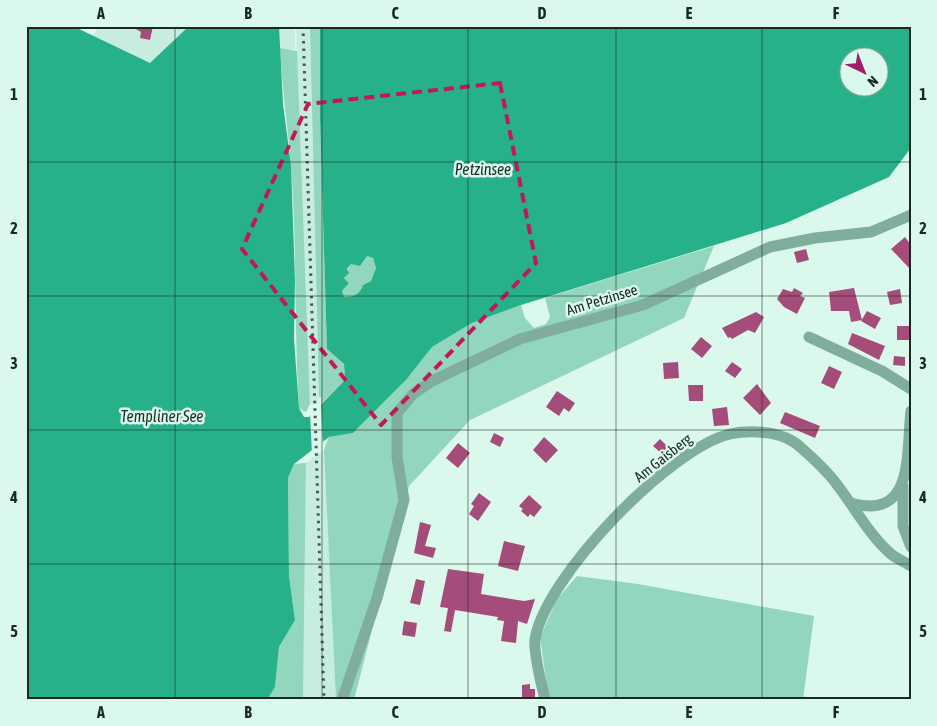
<svg xmlns="http://www.w3.org/2000/svg" width="937" height="726" viewBox="0 0 937 726" font-family="'Asap Condensed',sans-serif">
<rect width="100%" height="100%" fill="#daf8ec"/>
<path fill="#c6eddd" d="M99,26H189L150,64L93,36Z
M279,26H295V50L280,48Z
M296,26H310L319,404H310Z
M324,450L336,700H303L306,463Z"/>
<path fill="#92d6bd" d="M310,26H320V120L327,349L344,364L345,380L321,404V398L319,397Z
M280,48L297,51L310,404L306,412L299,408C294,327 297,246 291,166C288,126 282,88 280,48Z
M714,246L684,318L470,420L409,486L354,700H336L324,450L329,437L353,433L406,380L432,347L472,323L521,305L525,318L534,328L546,324L550,317L545,298Z
M367,256L373,258L376,268L371,281L363,285C360,294 354,297 344,297L342,291L349,283L344,278L351,263H363V258Z
M306,463L303,700H267L275,687L279,647L295,620L289,576L288,478L294,464Z
M577,576L638,584L814,616L803,700H549L540,638L557,599Z"/>
<path fill="#26b18b" fill-rule="evenodd" d="M26,26H70L79,29L150,63L189,26H279L283,104L291,165L295,281L294,339L299,408L304,417H309L345,380L344,364L327,349L320,120V26H911L910,149L889,177L786,223L521,305L472,323L432,347L406,380L353,433L329,437L294,464L288,478L289,576L295,620L279,647L275,687L267,700H26ZM850,58H880V88H850ZM367,256L373,258L376,268L371,281L363,285C360,294 354,297 344,297L342,291L349,283L344,278L349,273L347,269L351,264L360,266Z"/>
<path fill="#daf8ec" d="M318,404H321L323,445L312,454L310,413Z"/>
<path fill="#a44d7a" d="M131,26H153L150,40L140,38L141,32Z
M905,237L911,245V270L891,249Z
M806,249L809,260L797,263L794,252Z
M794,288L803,293L800,296L805,298L797,314L784,307L777,299L783,289L792,292Z
M854,288L862,320L851,322L849,311H831L829,292Z
M900,289L902,303L890,305L887,292Z
M867,311L881,318L875,329L861,321Z
M756,312L764,317L755,333L748,330L732,339L730,337L728,338L722,328Z
M897,326H910V340H897Z
M852,333L885,346L879,360L848,344Z
M701,337L712,346L702,358L691,349Z
M894,356L905,357V366L893,365Z
M678,362L679,378L664,379L663,363Z
M732,362L742,369L735,378L725,371Z
M829,366L842,372L834,389L821,383Z
M757,384L771,403L760,415L743,398Z
M688,385H703V401H689Z
M557,391L575,403L569,412L564,408L559,416L546,407Z
M727,407L729,425L714,426L712,409Z
M785,412L820,426L815,438L780,423Z
M494,433L504,438L500,447L490,442Z
M544,437L558,450L546,463L533,450Z
M660,439L668,447L662,454L653,446Z
M458,443L470,453L458,468L446,458Z
M479,493L491,502L478,521L469,514L474,506L471,504Z
M529,495L542,507L534,517L530,514L528,517L521,511L523,509L519,506Z
M420,522L431,525L425,546L436,548L433,558L414,553Z
M504,541L525,546L518,571L498,566Z
M448,569L484,574L481,594L524,601L535,599L527,624L518,621L516,643L501,641L504,621L497,620L498,617L455,610L451,632L444,631L448,608L440,607Z
M416,579L425,581L420,605L410,603Z
M404,621L417,623L415,637L402,635Z
M530,684V689H535V700H522V685Z"/>
<g fill="none" stroke-linecap="round" stroke-linejoin="round">
<path stroke="#7fae9c" stroke-width="11" d="M809,337L882,371L911,389
M903,486V526L911,547
M851,503C915,521 906,453 911,411
M342,700L377,598L404,500L397,457V413L413,394L432,381L520,339L643,305L770,247L815,238L871,232L911,215
M545,700C542,686 533,652 535,640C544,578 670,448 730,434C748,430 776,431 792,441C798,444 802,449 807,453C818,463 829,473 838,486C855,508 870,536 891,554C897,559 905,562 911,566"/>
<path stroke="#485852" stroke-width="3" stroke-dasharray="2.5 5" stroke-linecap="butt" d="M303,26L324,700"/>
</g>
<path fill="none" stroke="#c2185b" stroke-width="4" stroke-dasharray="10 6" stroke-linejoin="round" d="M500,83L536,263L381,425L242,249L308,104Z"/>
<path fill="none" stroke="#1b2722" stroke-width="1" stroke-opacity="0.55" d="M175,26V700M322,26V700M468,26V700M616,26V700M762,26V700M26,162H911M26,296H911M26,430H911M26,564H911"/>
<g text-anchor="middle" stroke-width="5" stroke-linejoin="round" paint-order="stroke">
<g font-size="15" fill="#1b2722" stroke="#daf8ec">
<text transform="translate(602 300) rotate(-17)" y="5">Am Petzinsee</text>
<text transform="translate(663 458) rotate(-38)" y="5">Am Gaisberg</text>
</g>
<g font-size="16" font-style="italic" fill="#1a2f28" stroke="#daf8ec">
<text x="483" y="175">Petzinsee</text>
<text x="162" y="422">Templiner See</text>
</g>
</g>
<rect width="937" height="726" fill="none" stroke="#daf8ec" stroke-width="55"/>
<g transform="translate(864 72) rotate(137)"><circle r="24" fill="#daf8ec" stroke="#8ea49b"/>
<path d="M0-4L9 19L0 12L-9 19Z" fill="#a11d6c"/>
<text y="-8" font-size="14" font-weight="bold" text-anchor="middle" fill="#1b2722">N</text>
</g>
<rect x="28" y="28" width="882" height="670" fill="none" stroke="#1b2722" stroke-width="2"/>
<g font-size="16" text-anchor="middle" font-weight="bold" fill="#1b2722">
<text x="101" y="19">A</text>
<text x="248" y="19">B</text>
<text x="395" y="19">C</text>
<text x="542" y="19">D</text>
<text x="689" y="19">E</text>
<text x="836" y="19">F</text>
<text x="14" y="100">1</text>
<text x="923" y="100">1</text>
<text x="14" y="234">2</text>
<text x="923" y="234">2</text>
<text x="14" y="369">3</text>
<text x="923" y="369">3</text>
<text x="14" y="503">4</text>
<text x="923" y="503">4</text>
<text x="14" y="637">5</text>
<text x="923" y="637">5</text>
<text x="101" y="718">A</text>
<text x="248" y="718">B</text>
<text x="395" y="718">C</text>
<text x="542" y="718">D</text>
<text x="689" y="718">E</text>
<text x="836" y="718">F</text>
</g>
</svg>
